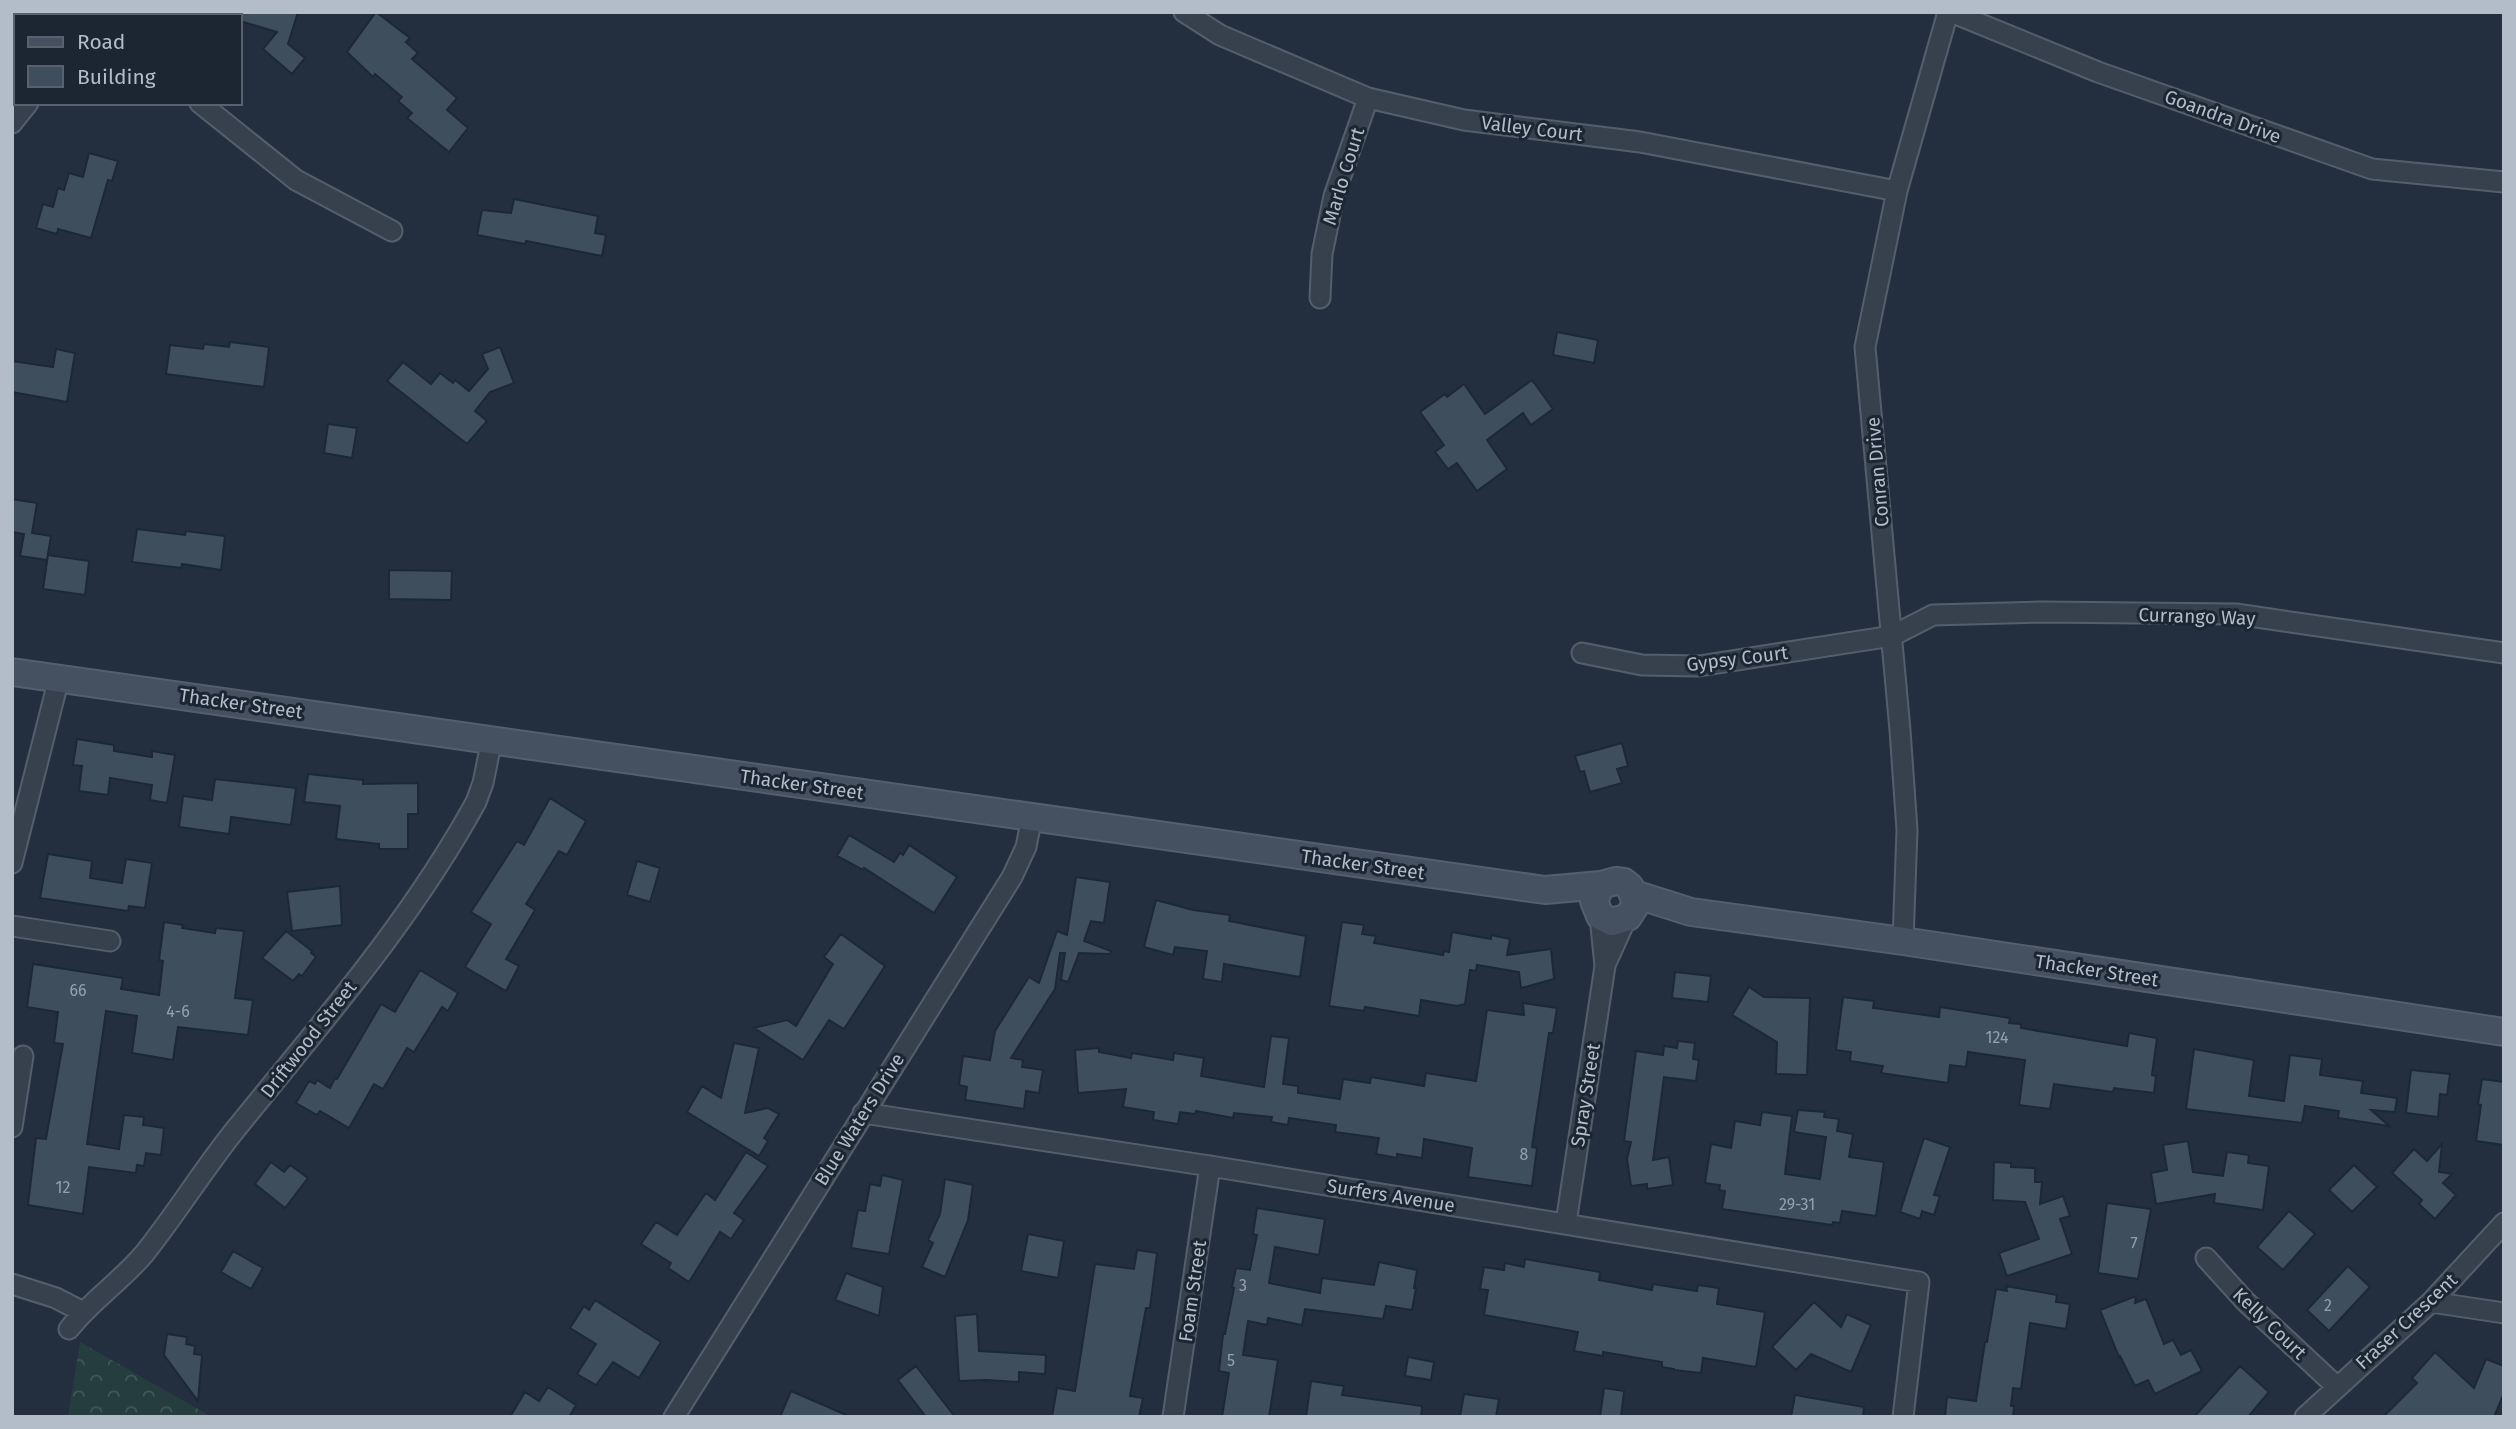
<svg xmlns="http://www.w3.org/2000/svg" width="2516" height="1429" viewBox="0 0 2516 1429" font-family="'Fira Sans',sans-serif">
<defs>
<pattern id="forest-crowns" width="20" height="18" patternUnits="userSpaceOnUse" patternTransform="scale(1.75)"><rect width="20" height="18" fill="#253d3f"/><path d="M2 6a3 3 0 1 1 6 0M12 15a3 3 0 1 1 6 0" fill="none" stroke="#425759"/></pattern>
</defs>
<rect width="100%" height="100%" fill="#232f3e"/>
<path fill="url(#forest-crowns)" d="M80,1342L212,1417H68Z"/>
<path fill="#3f4e5d" stroke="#1e2835" stroke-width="2" d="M228,12H298L288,44L305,58L292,74L263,49L277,32L240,21V16H227Z
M376,12L410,38L406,42L418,53L412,59L457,98L447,110L468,128L449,152L407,118L412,113L398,101L402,97L375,74L373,77L347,52Z
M89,153L118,161L112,181L108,180L91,238L58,229L57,234L36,228L43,204L53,207L58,188L64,190L69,173L83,177Z
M514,199L598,216L595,233L606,235L602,256L526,241L525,244L477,235L482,210L511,213Z
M1557,332L1598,340L1594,363L1553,355Z
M230,342L269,347L264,387L166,374L170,345L203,349L204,344L229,347Z
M500,347L514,383L490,392L475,411L487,421L467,444L387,381L403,362L431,384L440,373L453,383L455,380L469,391L488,369L482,354Z
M56,349L75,353L67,402L12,392V361L53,367Z
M1532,380L1553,409L1531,425L1523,413L1487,440L1507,469L1477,491L1457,463L1448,469L1435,452L1444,445L1420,412L1445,394L1447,397L1464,384L1485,414Z
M328,424L357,428L352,458L324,453Z
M12,499L37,503L32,533L51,536L47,560L20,556L24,534L12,532Z
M137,529L185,535L186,531L225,536L221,570L182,564L181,568L132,562Z
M48,555L89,561L85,595L43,589Z
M389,570L452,571L451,600L389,599Z
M77,739L114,745V751L152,757V751L175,755L167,803L150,800L152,785L110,778L108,795L79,791L82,766L73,765Z
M1622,743L1628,766L1617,769L1622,783L1590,792L1584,771L1580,772L1575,756Z
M308,774L363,780V784L418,783V814H408V849H379V844L336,839L340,806L304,802Z
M215,779L296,788L291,825L231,817L229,834L179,827L183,796L212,800Z
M550,798L586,821L567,855L559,851L526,904L535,910L506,959L519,966L506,991L465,967L491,924L471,912L517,841L524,845Z
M849,835L894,862L900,853L903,855L909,845L957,877L934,913L864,868L863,870L837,856Z
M48,854L92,861L90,878L122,883L126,859L152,863L145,908L129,906L128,911L40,898Z
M637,861L660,868L650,902L627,895Z
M1076,877L1110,882L1104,923L1091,921L1084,941L1111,951L1110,954L1079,953L1068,982L1061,980L1065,953H1060L1055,989L1011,1058L1023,1060L1022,1067L1043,1070L1039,1093L1026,1091L1024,1109L965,1100L967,1087L959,1085L963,1056L990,1060L995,1031L1029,977L1039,983L1057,931L1067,935Z
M340,886L342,925L292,931L287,892Z
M1156,900L1193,910L1230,915L1229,921L1306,936L1300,977L1224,964L1222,982L1203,979L1207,951L1175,947L1173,955L1144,947Z
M164,922L183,925L182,928L215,933L216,928L244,931L235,998L253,1000L248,1035L178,1027L173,1060L132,1053L137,1016L106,1011L87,1144L119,1149L124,1115L144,1117L143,1125L164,1128L161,1155L146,1153L144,1166L137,1165L136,1173L89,1167L83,1214L28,1205L36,1138L46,1139L63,1044L54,1043L58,1012L27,1007L33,964L123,978L121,989L159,995L163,961L159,960Z
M1342,922L1364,925L1362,934L1376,936L1374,943L1443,955L1444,951L1449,952L1452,932L1491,939V935L1510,939L1507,955L1551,949L1554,979L1521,988L1519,972L1477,965L1476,971L1470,970L1465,1004L1457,1006L1421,1000L1419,1016L1365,1007L1364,1011L1329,1006Z
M286,931L312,951L311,953L316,957L302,976L299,974L293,981L262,958Z
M841,934L885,966L844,1029L829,1020L803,1060L754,1028L787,1020L796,1026L833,964L824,957Z
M420,970L458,993L448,1011L442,1007L414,1052L407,1048L383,1089L374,1084L349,1128L320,1111L317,1115L296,1103L309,1081L315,1084L317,1080L330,1088L335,1078L337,1079L381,1004L395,1012Z
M1675,972L1711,976L1708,1002L1672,998Z
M1749,987L1764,997L1810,998L1807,1075L1776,1074L1777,1042L1732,1015Z
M1843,997L1874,1001L1873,1008L1939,1017L1940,1007L2010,1018L2009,1023L2021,1024V1028L2127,1046L2129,1033L2157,1038L2152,1075L2156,1076L2154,1093L2114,1088L2113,1092L2054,1084L2050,1109L2019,1105L2025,1060L1968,1052L1966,1067L1950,1065L1948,1083L1881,1073L1883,1066L1850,1061L1851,1052L1836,1050Z
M1523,1003L1557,1008L1553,1033H1549L1532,1147L1537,1148L1532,1186L1468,1177L1472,1148L1424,1139L1422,1158L1397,1154V1158L1376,1154L1379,1138L1335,1132L1336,1125L1289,1118L1288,1125L1271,1122L1272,1117L1234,1113L1233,1118L1196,1111L1195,1114L1180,1112L1178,1124L1153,1120L1154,1112L1123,1107L1126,1089L1078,1093L1075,1050L1099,1048V1052L1131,1058L1132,1053L1173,1060L1174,1053L1204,1058L1201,1076L1264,1087L1271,1036L1289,1038L1283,1084L1298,1086V1093L1340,1099L1343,1079L1370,1083L1371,1077L1424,1086L1426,1073L1476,1081L1487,1010L1524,1015Z
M1678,1041L1695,1043L1693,1059L1699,1060L1696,1081L1664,1077L1653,1160L1669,1157L1673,1185L1647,1189V1184L1631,1186L1627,1159L1631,1142L1624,1141L1636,1051L1663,1055L1664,1046L1677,1048Z
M734,1043L759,1048L745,1113L768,1108L779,1114L764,1138L768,1141L759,1156L687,1112L702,1086L721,1098Z
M2194,1049L2254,1060L2249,1096L2284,1101L2290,1055L2322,1059L2320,1075L2363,1081L2361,1093L2397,1098L2395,1112L2371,1110L2389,1126L2338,1118L2339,1111L2305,1106L2302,1123L2186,1109Z
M2411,1070L2450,1074L2447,1095L2440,1094L2438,1117L2406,1113Z
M2482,1079L2504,1082V1145L2476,1141L2481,1105L2478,1104Z
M1798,1110L1825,1112L1824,1117L1839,1119L1837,1131L1853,1134L1849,1157L1884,1162L1876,1216L1842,1211L1840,1223L1833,1222L1832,1225L1722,1209L1725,1191L1719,1190L1720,1185L1705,1183L1711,1144L1731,1148L1735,1121L1760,1125L1762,1112L1792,1116L1785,1174L1820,1179L1826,1137L1794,1132Z
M1924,1138L1950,1147L1934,1195L1940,1196L1934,1215L1922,1211L1920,1219L1900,1212Z
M2188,1141L2193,1172L2223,1176L2227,1152L2249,1155L2248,1163L2269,1166L2263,1210L2214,1203L2215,1194L2156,1204L2151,1173L2167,1170L2163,1145Z
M2442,1144L2439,1172L2452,1174L2443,1183L2456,1195L2435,1219L2419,1204L2422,1200L2392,1173L2414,1149L2427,1161Z
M746,1152L768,1166L734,1213L744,1220L731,1239L720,1232L689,1282L668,1268L671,1263L641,1244L656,1222L677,1235L706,1193L715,1200Z
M271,1162L284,1172L290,1165L308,1178L285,1208L255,1184Z
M1994,1162L2011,1163V1167L2035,1168V1182H2042L2040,1204L2063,1196L2070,1216L2060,1219L2072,1254L2007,1276L1999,1253L2039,1239L2025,1202L1993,1200Z
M2354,1165L2377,1187L2352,1212L2329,1190Z
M882,1175L903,1180L889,1254L851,1248L858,1210L865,1211L870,1184L880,1186Z
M945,1179L973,1185L968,1220L945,1277L922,1267L933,1243L928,1240L940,1214Z
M2107,1203L2151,1209L2138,1279L2098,1273Z
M1257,1208L1325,1219L1319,1255L1275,1247L1269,1283L1320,1293L1322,1278L1374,1285L1379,1262L1417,1270L1414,1288H1416L1412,1310L1386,1306L1383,1319L1305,1309L1302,1325L1268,1318L1267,1325L1248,1321L1243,1355L1278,1360L1269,1417H1222L1229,1373L1219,1371L1223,1334H1225L1234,1288L1232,1287L1236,1268L1250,1270L1257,1235L1253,1234Z
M2289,1211L2315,1234L2283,1270L2257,1247Z
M1028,1234L1064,1241L1058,1278L1021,1271Z
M1137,1250L1157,1253L1150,1308H1146L1130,1396L1143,1398L1139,1417H1052L1057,1388L1075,1391L1095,1264L1134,1269Z
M233,1251L263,1268L251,1289L221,1272Z
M1525,1259L1600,1272L1599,1280L1652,1290L1653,1284L1697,1291L1698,1285L1719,1288L1717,1304L1765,1312L1756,1367L1703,1358L1701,1373L1674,1370V1369L1662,1367V1362L1603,1352V1356L1574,1351L1578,1332L1484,1315L1488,1290L1480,1289L1484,1267L1504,1270L1505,1263L1524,1267Z
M2348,1266L2370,1287L2329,1331L2307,1310Z
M846,1273L883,1287L879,1316L835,1300Z
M2006,1286L2057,1295L2056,1302L2070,1304L2066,1329L2030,1323L2021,1389L2013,1388L2011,1406H2014L2013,1417H1945L1947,1397L1976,1401L1985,1342H1987L1996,1289L2007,1291Z
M2136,1296L2135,1303L2146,1299L2164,1344L2173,1340L2181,1355L2191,1350L2202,1371L2155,1394L2148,1380L2135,1386L2120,1356L2119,1357L2100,1310Z
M595,1300L661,1342L639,1378L613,1362L596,1385L577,1374L596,1344L570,1328L584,1306L589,1310Z
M1814,1302L1841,1327L1847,1314L1871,1325L1851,1372L1811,1354L1796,1370L1772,1347Z
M977,1314L979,1351L1046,1355L1045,1374L1019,1372V1382L987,1380L959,1381L955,1316Z
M167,1334L187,1337L186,1344L195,1346L194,1354L202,1355L198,1401L164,1355Z
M2435,1352L2474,1388L2486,1359L2504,1366V1393L2494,1417H2383L2417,1383L2412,1378Z
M1408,1357L1434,1362L1431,1380L1405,1376Z
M916,1366L955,1417H926L898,1380Z
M2240,1366L2269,1392L2248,1417H2194Z
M1311,1381L1344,1386L1342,1395L1422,1406L1421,1417H1306Z
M548,1387L576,1405L569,1417H510L525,1392L539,1401Z
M1604,1388L1624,1391L1621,1417H1600Z
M791,1391L851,1417H780Z
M1464,1394L1499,1399L1496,1417H1460Z
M1795,1395L1864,1407L1863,1417H1791Z"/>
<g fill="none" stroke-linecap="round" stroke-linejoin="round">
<defs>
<path id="street" d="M1184,12L1220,35L1368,98L1464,120L1640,142L1897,191
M1951,12L2098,72L2372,169L2504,182
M94,16L97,12
M200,103L296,180L392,231
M12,123L28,103
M1320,298L1322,254L1334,196L1368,98
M1582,653L1642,665L1699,666L1892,636L1933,615L2042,612L2236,614L2504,653
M12,863L59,678
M12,926L110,941
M1903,941L1907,830L1900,730L1865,347L1897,191L1948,12
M1605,965L1626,919
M863,1113L1210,1166L1919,1282L1903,1417
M12,1127L23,1056
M1566,1223L1605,966L1600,916
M2206,1258L2245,1301L2336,1386
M12,1284L56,1298L83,1312
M2431,1302L2504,1313
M69,1329C91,1301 121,1281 144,1254C176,1214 203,1170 235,1130C320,1025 411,921 476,802L483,783L492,739
M674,1417L1012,877L1026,847L1032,817
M1173,1417L1210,1166
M2305,1417L2431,1302L2504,1223"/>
<path id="secondary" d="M12,672L1545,890L1601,885L1616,881L1624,882L1630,887L1635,900V906L1628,917L1612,922L1600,916L1594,901L1601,885
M1634,894L1691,912L1903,941L2504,1032"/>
</defs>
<use href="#street" stroke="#555f6c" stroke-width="23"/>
<use href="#secondary" stroke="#555f6c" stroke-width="30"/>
<use href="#street" stroke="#37414e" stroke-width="19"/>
<use href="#secondary" stroke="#455061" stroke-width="26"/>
</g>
<g text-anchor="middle" stroke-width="6" stroke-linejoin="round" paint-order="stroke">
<g font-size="16" fill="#96a0ae">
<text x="78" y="996">66</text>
<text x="178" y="1017">4-6</text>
<text x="1997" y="1043">124</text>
<text x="1524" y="1160">8</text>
<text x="63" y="1193">12</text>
<text x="1797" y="1210">29-31</text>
<text x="2134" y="1249">7</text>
<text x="1243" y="1291">3</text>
<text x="2328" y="1311">2</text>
<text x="1231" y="1366">5</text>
</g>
<g font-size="19" fill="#b3bcc9" stroke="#1c2633">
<text transform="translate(2223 116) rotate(20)" y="7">Goandra Drive</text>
<text transform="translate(1532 128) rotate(7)" y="7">Valley Court</text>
<text transform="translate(1343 176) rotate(-73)" y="7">Marlo Court</text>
<text transform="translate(1877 472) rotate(-95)" y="7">Conran Drive</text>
<text transform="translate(2197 616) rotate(2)" y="7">Currango Way</text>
<text transform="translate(1737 658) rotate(-7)" y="7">Gypsy Court</text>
<text transform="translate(241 703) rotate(8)" y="7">Thacker Street</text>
<text transform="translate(802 784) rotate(8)" y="7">Thacker Street</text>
<text transform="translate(1363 864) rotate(8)" y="7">Thacker Street</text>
<text transform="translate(2097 970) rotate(9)" y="7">Thacker Street</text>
<text transform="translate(308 1039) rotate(-52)" y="7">Driftwood Street</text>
<text transform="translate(1585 1095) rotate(-81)" y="7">Spray Street</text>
<text transform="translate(859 1119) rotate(-58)" y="7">Blue Waters Drive</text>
<text transform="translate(1391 1195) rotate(9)" y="7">Surfers Avenue</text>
<text transform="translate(1192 1291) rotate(-82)" y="7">Foam Street</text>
<text transform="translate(2406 1321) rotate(-43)" y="7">Fraser Crescent</text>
<text transform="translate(2270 1323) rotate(44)" y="7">Kelly Court</text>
</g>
</g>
<rect width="2516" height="1429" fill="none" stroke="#b3bcc9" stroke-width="28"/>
<rect x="14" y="14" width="228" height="91" fill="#1c2633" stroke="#58626f" stroke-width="2"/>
<rect x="28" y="37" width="35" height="10" fill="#455061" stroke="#58626f" stroke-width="2"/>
<text x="77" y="49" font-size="21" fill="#b3bcc9">Road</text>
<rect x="28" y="66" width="35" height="21" fill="#3f4e5d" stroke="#58626f" stroke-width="2"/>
<text x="77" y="84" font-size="21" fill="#b3bcc9">Building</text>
</svg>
